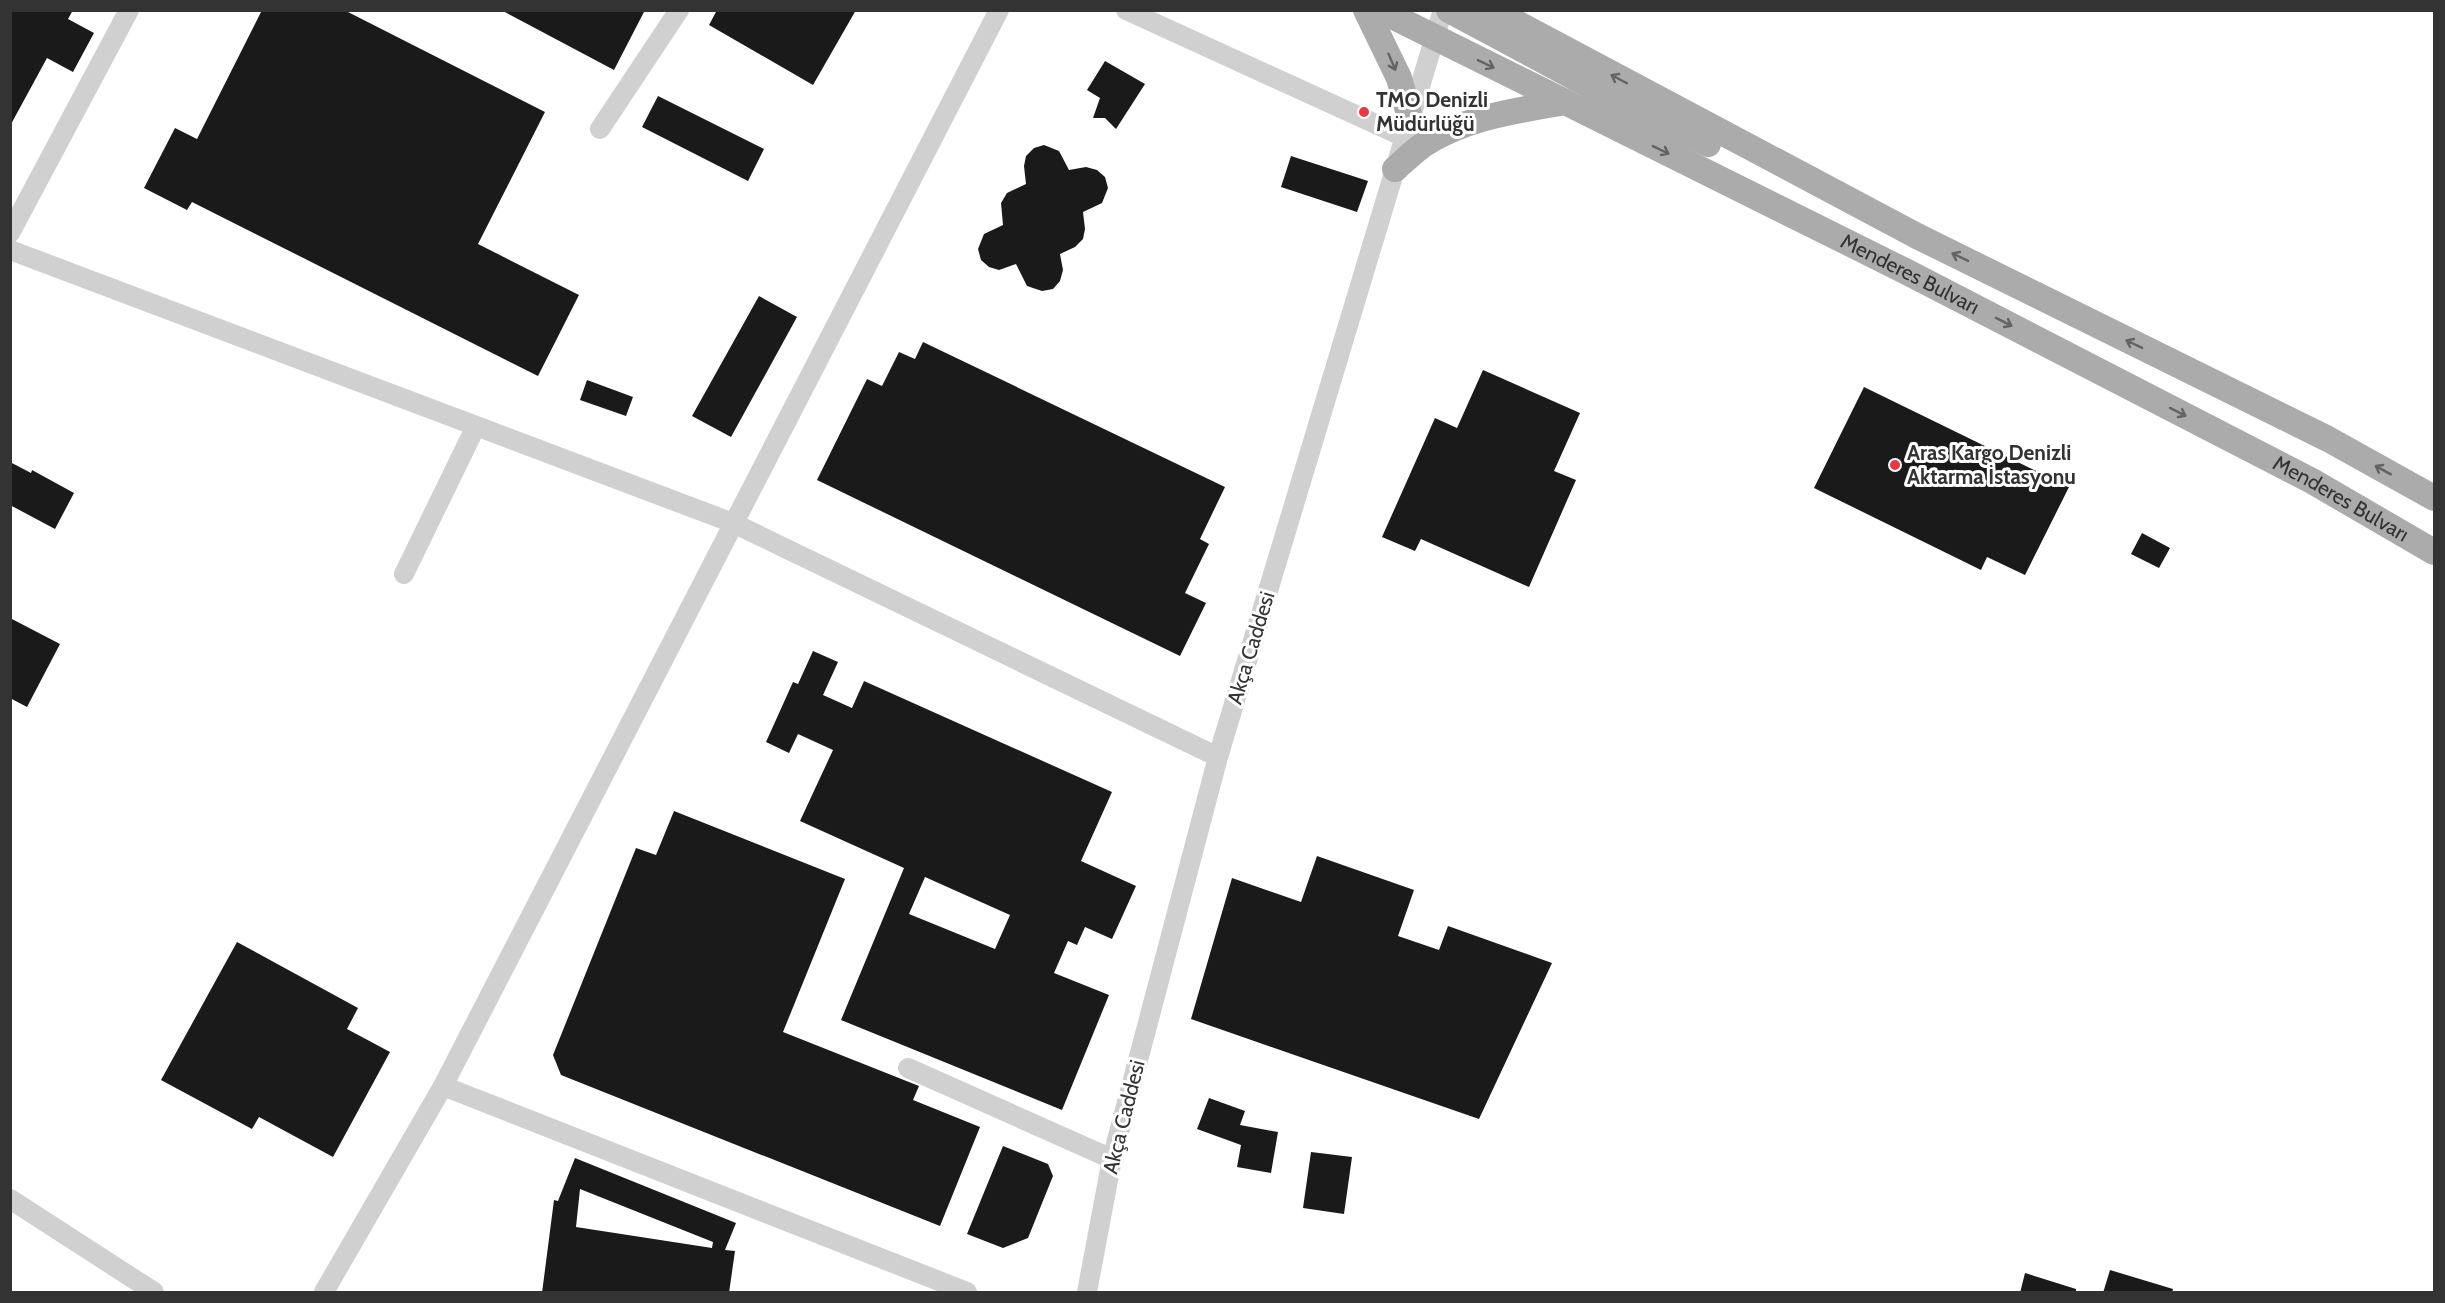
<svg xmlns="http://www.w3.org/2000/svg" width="2445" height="1303" viewBox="0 0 2445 1303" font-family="Cabin,sans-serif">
<rect width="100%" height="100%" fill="#fff"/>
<path fill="#1a1a1a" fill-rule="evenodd" d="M10,10H73L68,19L94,33L73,72L47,58L10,126Z
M262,10H344L545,112L478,244L579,295L538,376L192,202L187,210L144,188L175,128L197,139Z
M501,10H645L614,70Z
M717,10H856L813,85L709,25Z
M1105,61L1145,84L1116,129L1105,118H1093L1100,98L1087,90Z
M658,96L764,149L748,181L642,127Z
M1044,145L1059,151L1069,170L1086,167L1097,170L1105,177L1108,188L1102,203L1083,212L1085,229L1083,239L1075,247L1060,254L1063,270L1060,281L1053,289L1042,291L1027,286L1016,264L999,270L989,267L981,260L978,249L984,234L1003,225L1001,203L1007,193L1026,184L1024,166L1026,156L1034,148Z
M1291,156L1368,181L1357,212L1281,187Z
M759,296L797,317L731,437L692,416Z
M923,342L1225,487L1200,539L1209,544L1185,593L1206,603L1180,656L817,480L867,379L882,386L899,352L915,359Z
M1483,370L1580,413L1554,471L1576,480L1529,587L1421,539L1415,551L1382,537L1435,418L1457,428Z
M587,380L633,397L626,416L580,400Z
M1864,387L2069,487L2025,575L1987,557L1981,570L1814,488Z
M10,462L31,473L32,470L74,493L55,529L10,505Z
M2142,533L2170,548L2159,568L2131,554Z
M10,618L60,644L27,707L10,698Z
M813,651L838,662L823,695L852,708L864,681L1112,792L1081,861L1136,886L1112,939L1085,927L1077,945L1068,941L1054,973L1109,995L1062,1110L841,1020L904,868L800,821L833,750L798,734L789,753L766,742L793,682L798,684ZM925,877L1010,915L995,949L909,914Z
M674,811L845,879L783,1032L919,1086L913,1100L980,1127L940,1226L561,1075L553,1055L636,848L656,855Z
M1317,856L1414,890L1398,936L1439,950L1448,926L1552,963L1479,1119L1191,1019L1232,878L1301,902Z
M237,942L358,1008L347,1029L390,1052L333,1157L259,1117L252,1129L161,1080Z
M1209,1098L1245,1111L1240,1125L1278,1132L1271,1173L1237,1167L1241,1145L1197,1129Z
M1003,1146L1048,1164L1053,1176L1028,1238L1003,1248L967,1234Z
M1311,1152L1352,1157L1344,1214L1303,1208Z
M575,1158L736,1223L725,1250L735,1251L729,1293H542L554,1200L558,1201ZM580,1189L713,1242L712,1248L576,1227Z
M2110,1270L2173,1289L2172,1293H2103Z
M2025,1273L2076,1289V1293H2020Z"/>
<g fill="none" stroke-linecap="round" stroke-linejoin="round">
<path stroke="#d0d0d0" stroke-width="20" d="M1126,10L1415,142
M600,129L679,10
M10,233L129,10
M10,250L733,523L1218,757
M404,574L476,426
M908,1068L1112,1159
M443,1086L967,1292
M10,1199L154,1292
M324,1292L443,1086L999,10
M1087,1292L1112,1159L1218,757L1443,10"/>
<g stroke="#ababab" stroke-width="26">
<path d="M1366,10L1399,78L1410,118"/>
<path id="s1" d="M1380,10L1905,271L2312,481L2434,552"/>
<path d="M1449,10L1641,113L1708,144"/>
<path d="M1492,10L1917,236L2328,439L2434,498"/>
<path d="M1395,169C1404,161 1413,152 1423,145C1465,117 1516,111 1565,102"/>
</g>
</g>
<defs><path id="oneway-shaft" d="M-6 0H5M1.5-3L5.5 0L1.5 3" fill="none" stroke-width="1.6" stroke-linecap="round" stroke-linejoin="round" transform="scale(1.5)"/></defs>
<g stroke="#636363">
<use href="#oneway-shaft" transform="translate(1392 62) rotate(67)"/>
<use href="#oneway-shaft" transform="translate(1486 64) rotate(26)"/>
<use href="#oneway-shaft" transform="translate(1619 79) rotate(-152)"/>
<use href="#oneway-shaft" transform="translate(1661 150) rotate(26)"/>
<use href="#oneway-shaft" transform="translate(1960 257) rotate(-154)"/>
<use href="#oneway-shaft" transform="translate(2004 322) rotate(27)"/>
<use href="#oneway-shaft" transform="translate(2134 344) rotate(-154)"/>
<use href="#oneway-shaft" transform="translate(2178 412) rotate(27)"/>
<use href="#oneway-shaft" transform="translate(2383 470) rotate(-151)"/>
</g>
<g fill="#e63946" stroke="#fff" stroke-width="2">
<circle cx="1364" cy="112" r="6"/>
<circle cx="1895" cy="465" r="6"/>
</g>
<g text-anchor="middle" stroke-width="6" stroke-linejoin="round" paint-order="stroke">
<g font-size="21" font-weight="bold" fill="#333" stroke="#fff" text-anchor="start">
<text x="1376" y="107">TMO Denizli<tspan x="1376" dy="24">Müdürlüğü</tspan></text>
<text x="1907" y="460">Aras Kargo Denizli<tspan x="1907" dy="24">Aktarma İstasyonu</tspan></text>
</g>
<g font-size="21" fill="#333" stroke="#fff">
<text dy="7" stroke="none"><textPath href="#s1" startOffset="592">Menderes Bulvarı</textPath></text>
<text dy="7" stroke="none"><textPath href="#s1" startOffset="1078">Menderes Bulvarı</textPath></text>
<text transform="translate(1251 648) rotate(-73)" y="7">Akça Caddesi</text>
<text transform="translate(1124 1117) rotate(-76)" y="7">Akça Caddesi</text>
</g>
</g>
<rect width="2445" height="1303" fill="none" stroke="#333333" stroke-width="24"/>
</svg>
